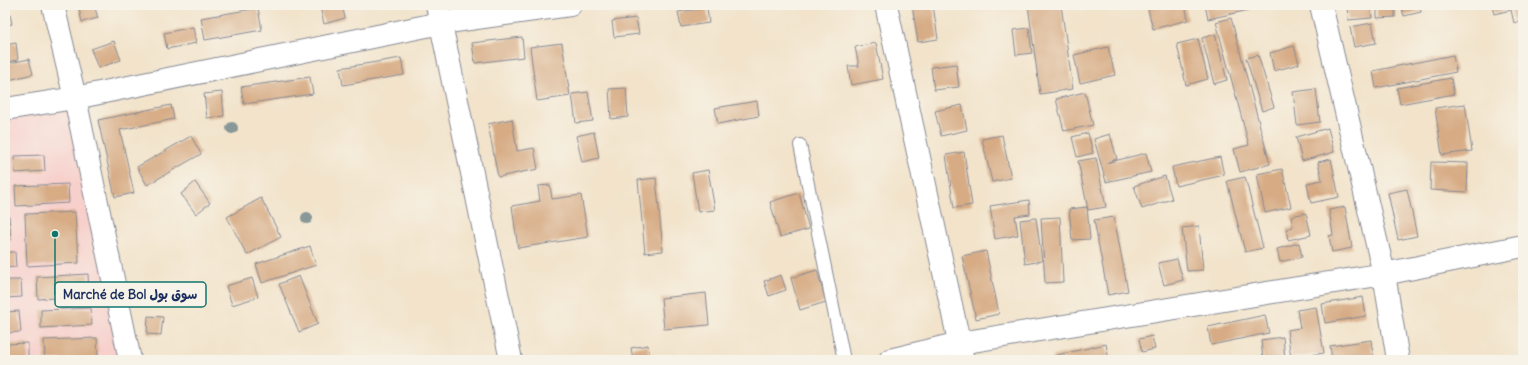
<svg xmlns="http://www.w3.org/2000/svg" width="1528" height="365" viewBox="0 0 1528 365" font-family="Delius,'Playpen Sans Arabic',sans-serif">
<rect width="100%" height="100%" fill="#f7f3e8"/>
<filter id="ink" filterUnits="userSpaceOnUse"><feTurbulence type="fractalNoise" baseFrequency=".025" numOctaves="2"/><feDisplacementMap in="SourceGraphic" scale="8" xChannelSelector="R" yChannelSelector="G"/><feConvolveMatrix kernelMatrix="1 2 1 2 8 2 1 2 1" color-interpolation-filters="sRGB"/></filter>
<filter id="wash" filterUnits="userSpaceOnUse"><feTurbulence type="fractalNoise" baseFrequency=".012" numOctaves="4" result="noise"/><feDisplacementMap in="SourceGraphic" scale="16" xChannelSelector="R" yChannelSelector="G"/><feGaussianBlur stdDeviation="0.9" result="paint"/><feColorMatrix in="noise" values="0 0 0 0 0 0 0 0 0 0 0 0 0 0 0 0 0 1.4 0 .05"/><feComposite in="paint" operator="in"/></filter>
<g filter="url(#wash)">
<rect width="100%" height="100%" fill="#f2e3ca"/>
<path fill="#f7d0cc" d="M75,98L132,360H5V109Z"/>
<g id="blocks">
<path fill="#d7ac85" d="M5,5H8L12,24L5,26Z
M78,5H94L98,18L82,22Z
M329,5H342L345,18L324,24L320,7Z
M912,5H933L938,39L918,42Z
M1028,5H1061L1073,89L1040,94Z
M1147,5H1185L1188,20L1153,29Z
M1205,5H1248L1249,10L1208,19Z
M1347,5H1370L1372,18L1348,20Z
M1377,5H1395V17L1377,18Z
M1401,5H1420L1421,12L1404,16Z
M1492,5H1523V20L1514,23L1511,10L1494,14Z
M258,8L262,30L205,40L201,18Z
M707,8L709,23L681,27L678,12Z
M636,18L639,34L614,37L612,21Z
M1231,18L1270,164L1240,172L1234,149L1249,145L1216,22Z
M1372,23L1376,43L1354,47L1350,27Z
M193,27L196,43L167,49L164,33Z
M1029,28L1032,53L1016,55L1013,30Z
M1215,34L1227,80L1214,84L1202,38Z
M522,37L524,57L475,63L472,43Z
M1198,39L1208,79L1186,85L1177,44Z
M114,41L121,60L98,68L91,49Z
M16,43L18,60L5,62V45Z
M562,43L570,96L537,101L530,47Z
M876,43L883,79L851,85L848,66H859L855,47Z
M1294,46L1299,64L1274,71L1270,53Z
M1108,47L1115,75L1080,83L1074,55Z
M1258,55L1274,107L1262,111L1246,58Z
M1453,55L1456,72L1376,88L1373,71Z
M401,58L404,75L343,85L340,68Z
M29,59L33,74L5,81V64Z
M956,64L959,87L934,90L931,67Z
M310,77L313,94L244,104L241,87Z
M1451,78L1454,94L1400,104L1397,88Z
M626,88L628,117L611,119L609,89Z
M1316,89L1320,122L1297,125L1293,92Z
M222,92L224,116L207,118L204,94Z
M588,92L593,121L576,123L572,94Z
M1085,92L1093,125L1064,131L1056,99Z
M757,101L759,116L718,124L715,108Z
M1465,104L1472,151L1442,155L1435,108Z
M171,105L174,119L120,130L134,193L115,197L98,120Z
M962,105L967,130L941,136L935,111Z
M512,119L517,151L534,148L538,169L498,177L488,124Z
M1328,128L1334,152L1302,161L1296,137Z
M594,132L599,158L582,162L576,136Z
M1088,133L1093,153L1077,157L1072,137Z
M1110,134L1117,159L1106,163L1146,153L1151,172L1106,182L1094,139Z
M1002,135L1011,178L992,182L982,139Z
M191,136L201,154L147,185L137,167Z
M964,152L972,205L954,208L946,155Z
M44,155L45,171L15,173L14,156Z
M1220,157L1224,175L1176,186L1172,167Z
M1096,158L1106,207L1088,210L1078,161Z
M1331,159L1339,197L1311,203L1307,183L1322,180L1318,162Z
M1431,162L1468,163L1467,192L1430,190Z
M1282,169L1291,207L1265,213L1257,174Z
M708,170L715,210L698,212L692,173Z
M1165,176L1172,199L1142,209L1134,186Z
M1245,177L1263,248L1245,252L1227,181Z
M656,178L663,251L645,253L638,180Z
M195,182L210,203L196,214L181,194Z
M68,184L69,203L16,206L15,186Z
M550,185L552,199L581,195L588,237L518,248L512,206L540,201L538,186Z
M1407,189L1417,236L1398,240L1388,193Z
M799,193L809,229L780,237L770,202Z
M261,198L281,237L247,255L227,217Z
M1029,200L1030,214L1015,216L1018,235L995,239L990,206Z
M1087,207L1090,239L1072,240L1069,209Z
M1345,207L1352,248L1332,252L1329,236L1333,235L1329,210Z
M75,212L77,244H78L79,263L27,266L25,214Z
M1306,213L1311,235L1288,240L1286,229L1293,227L1291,216Z
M9,216L11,240L5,241V217Z
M1060,217L1063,282L1045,283L1041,218Z
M1114,217L1128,291L1108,295L1094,220Z
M1036,218L1042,261L1025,264L1020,220Z
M1199,226L1203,270L1187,271L1182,228Z
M1299,243L1302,257L1280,262L1277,249Z
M310,246L316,265L262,283L256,264Z
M986,251L999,314L976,319L962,256Z
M5,252H15L16,267L5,268Z
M1177,259L1183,280L1164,285L1158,263Z
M817,270L826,302L800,310L791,278Z
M88,274L89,296L38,299L37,277Z
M781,275L786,290L769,296L764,281Z
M299,276L318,324L299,332L279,284Z
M252,278L258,297L232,305L226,286Z
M5,280H21L22,297L5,298Z
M706,293L709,325L664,329L661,298Z
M1363,297L1366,316L1325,323L1322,304Z
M1316,307L1324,353L1291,358L1287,330L1300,328L1297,310Z
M91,308L92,325L41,328V310Z
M19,311L21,332L5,333V312Z
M1265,315L1269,333L1211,345L1208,327Z
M148,316L163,317L161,335L147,334Z
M1152,336L1155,349L1142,352L1139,339Z
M1283,337L1285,360H1263L1261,340Z
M97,338L98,358L45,360L44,340Z
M1371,340L1374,360H1332L1330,346Z
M28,343V360H5V344Z
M1106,344L1109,360H1054L1053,356Z
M648,345L650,360H633L631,348Z"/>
</g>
</g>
<g filter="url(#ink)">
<use href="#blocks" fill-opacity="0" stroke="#868994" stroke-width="1"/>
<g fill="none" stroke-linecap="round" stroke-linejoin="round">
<defs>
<path id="service" d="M800,145L844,360"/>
<path id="minor" d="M53,5L75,98L130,360
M437,5L511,360
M886,5L963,360
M1321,5L1384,274L1398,360
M5,109L75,98L441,23L570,5
M890,360L960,343L1384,274L1523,246"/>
</defs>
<use href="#service" stroke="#868994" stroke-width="14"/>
<use href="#minor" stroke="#868994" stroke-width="24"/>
<use href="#service" stroke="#fff" stroke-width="12"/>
<use href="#minor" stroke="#fff" stroke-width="22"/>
</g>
<g fill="#889797">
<circle cx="232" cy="128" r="6"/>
<circle cx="307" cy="218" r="6"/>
</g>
</g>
<path fill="none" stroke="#0f766e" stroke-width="1.5" d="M55 234L55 295"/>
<circle fill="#0f766e" stroke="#f7f3e8" stroke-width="1.5" cx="55" cy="234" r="4"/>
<rect fill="#f7f3e8" stroke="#0f766e" stroke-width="1.5" x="55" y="282" width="151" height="25" rx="4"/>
<g font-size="13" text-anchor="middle" font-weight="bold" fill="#1b2f5e">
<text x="130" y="299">Marché de Bol سوق بول</text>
</g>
<rect width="1528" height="365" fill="none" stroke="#f7f3e8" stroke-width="20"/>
</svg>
